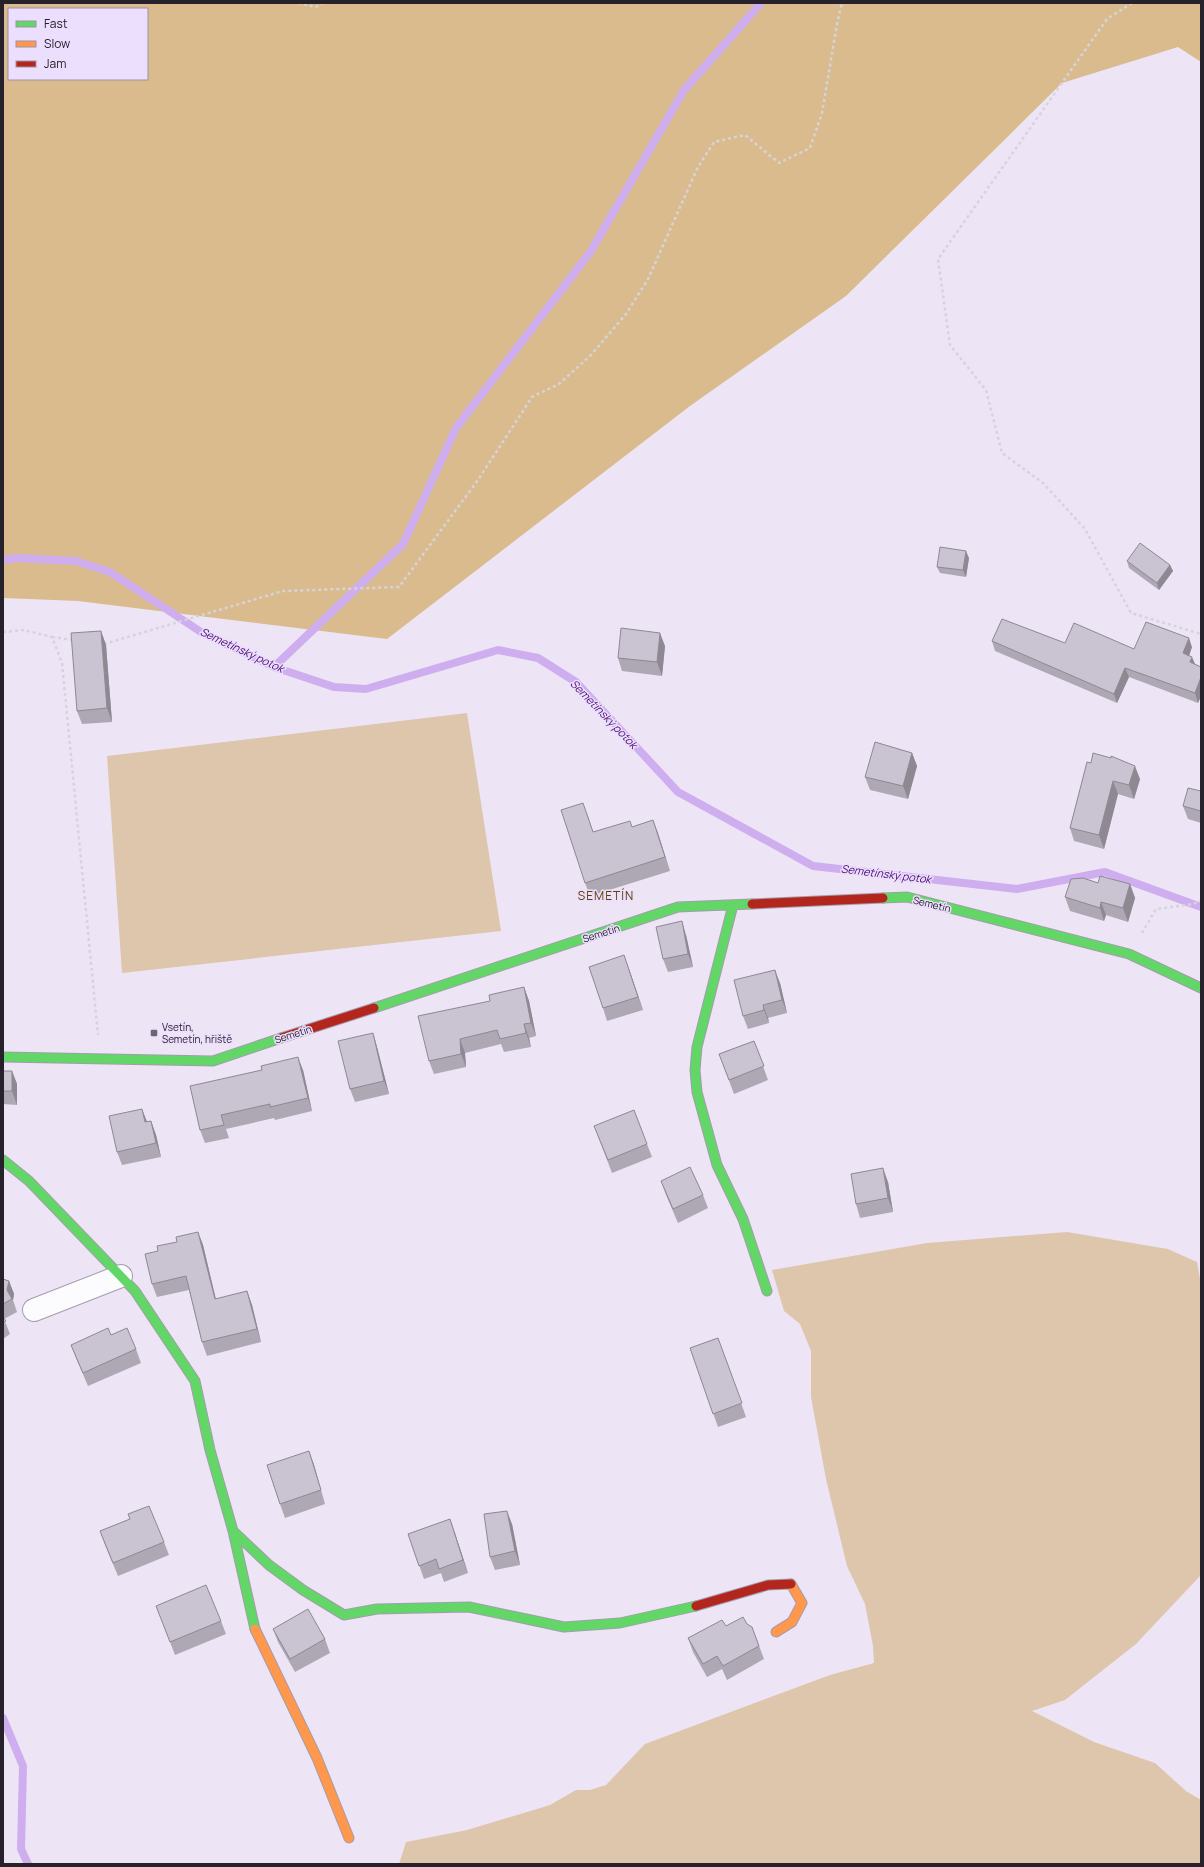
<svg xmlns="http://www.w3.org/2000/svg" width="1204" height="1867" viewBox="0 0 1204 1867" font-family="Manrope,sans-serif">
<rect width="100%" height="100%" fill="#ede5f6"/>
<path fill="#dec6ad" d="M467,713L501,931L122,973L107,756Z
M1067,1232L1168,1249L1197,1262L1201,1284L1200,1303L1201,1312V1575L1136,1644L1065,1700L1032,1711L1094,1742L1155,1763L1186,1791L1201,1800V1864H399L406,1842L467,1830L550,1805L576,1790H590L606,1785L645,1744L830,1675L874,1663L873,1646L865,1604L847,1566L826,1479L811,1397V1351L800,1324L784,1311L772,1270L927,1243Z"/>
<path fill="#dabb8e" fill-rule="evenodd" d="M3,3H1201V62L1178,47L1062,83L846,296L690,406L387,639L78,601L3,598ZM9,9H147V79H9Z"/>
<g fill="none" stroke-linecap="round" stroke-linejoin="round">
<path stroke="#ceaeee" stroke-width="8" d="M3,560L17,558L76,561L110,572L201,632L274,667L334,687L366,689L498,650L538,658L576,682L678,792L813,866L1017,889L1105,872L1201,907
M274,667L403,544L456,428L591,251L684,90L761,3
M3,1718L23,1766L21,1849L28,1864"/>
<defs>
<path id="street" d="M34,1310L121,1276"/>
<path id="fast" d="M883,898L907,897L1129,954L1201,988
M733,905L697,1047L695,1070L697,1092L717,1165L743,1219L767,1291
M374,1008L678,907L752,904
M3,1057L213,1061L281,1038
M3,1160L29,1181L135,1291L195,1381L210,1450L233,1531L255,1629
M233,1531L269,1565L303,1590L344,1615L377,1609L469,1607L564,1627L620,1623L696,1606"/>
<path id="slow" d="M255,1629L317,1758L349,1838
M776,1632L792,1622L802,1603L791,1584"/>
<path id="jam" d="M752,904L883,898
M281,1038L374,1008
M696,1606L768,1585L791,1584"/>
</defs>
<use href="#street" stroke="#a39daa" stroke-width="24"/>
<use href="#fast" stroke="#a39daa" stroke-width="11"/>
<use href="#slow" stroke="#a39daa" stroke-width="11"/>
<use href="#jam" stroke="#a39daa" stroke-width="11"/>
<path stroke="#d6d4d9" stroke-width="2.5" stroke-dasharray="3 3" stroke-linecap="butt" d="M298,3L316,7L323,3
M1132,3L1107,19L938,259L950,345L986,390L1002,453L1043,483L1085,529L1131,613L1201,634
M3,632L24,630L52,637L62,663L98,1035
M52,637L73,640
M104,644L283,591L399,587L478,480L532,397L559,384L591,355L626,314L648,279L698,167L714,142L745,135L779,163L810,148L822,113L837,24L842,3
M1142,933L1156,909L1193,904L1201,901"/>
<use href="#street" stroke="#fcfbfe" stroke-width="22"/>
<use href="#fast" stroke="#63d668" stroke-width="9"/>
<use href="#slow" stroke="#ff974d" stroke-width="9"/>
<use href="#jam" stroke="#b3261e" stroke-width="9"/>
</g>
<path fill="#aea8b4" d="M969,558L966,577L940,573L937,567Z
M1127,561L1170,565L1173,571L1159,590L1129,568Z
M101,631L106,645L112,722L82,724L77,711Z
M992,641L1065,643L1134,649L1192,647L1189,655L1195,664L1201,667V696L1198,703L1129,677L1117,703L995,651Z
M665,646L662,676L622,671L618,658Z
M912,753L917,766L908,799L870,790L865,777Z
M1087,762L1140,779L1134,799L1118,794L1104,849L1074,841L1070,828Z
M1201,791V823L1188,819L1183,806Z
M588,816L593,832L632,827L653,820L670,871L590,896L585,883Z
M1098,883L1130,884L1135,898L1128,922L1106,915L1104,921L1070,911L1065,897Z
M686,935L693,967L668,972L663,959Z
M629,969L643,1010L607,1021L603,1008Z
M780,983L787,1013L768,1018L769,1023L748,1029L743,1016Z
M524,987L529,1001L536,1036L529,1038L531,1047L504,1052L501,1044L465,1053L466,1067L434,1074L429,1061L490,1001Z
M373,1033L377,1047L389,1094L355,1102L350,1089Z
M754,1041L768,1080L734,1094L719,1054Z
M303,1070L312,1111L275,1120L274,1118L226,1129L229,1138L205,1143L200,1130L190,1086Z
M3,1071H12L17,1084V1105L3,1104Z
M142,1109L147,1122L151,1121L156,1135L161,1157L122,1165L117,1152Z
M594,1126L647,1144L652,1157L612,1173Z
M661,1181L703,1195L708,1208L678,1223L666,1195Z
M888,1182L893,1212L860,1218L856,1204Z
M198,1232L203,1245L216,1299L247,1291L252,1305L261,1342L207,1356L202,1342L189,1290L157,1297L152,1284L158,1251Z
M3,1279L9,1281L14,1294L13,1300L17,1312L4,1319L10,1334L3,1339Z
M111,1335L136,1349L141,1363L88,1386L76,1358L71,1345Z
M718,1338L746,1417L718,1427L690,1348Z
M309,1451L314,1465L325,1504L285,1518L280,1504Z
M128,1514L164,1542L169,1555L118,1576L105,1545L100,1531L130,1519Z
M450,1519L468,1573L444,1582L441,1573L424,1579L408,1534Z
M512,1524L520,1565L495,1570L490,1557Z
M156,1606L221,1621L226,1634L175,1655Z
M747,1624L752,1627L764,1659L727,1680L722,1669L707,1677L693,1652L688,1638L726,1626Z
M273,1629L325,1639L330,1653L295,1672L278,1642Z"/>
<path fill="#8d8892" d="M966,551L969,558L966,577L963,570Z
M1170,565L1173,571L1159,590L1157,583Z
M101,631L106,645L112,722L107,708Z
M660,633L665,646L662,676L657,662Z
M1189,638L1192,647L1187,662L1183,653Z
M1192,657L1196,666L1190,662Z
M1125,668L1129,677L1117,703L1114,694Z
M1201,677V696L1198,703L1195,693Z
M912,753L917,766L908,799L903,786Z
M1135,766L1140,779L1134,799L1129,785Z
M1113,781L1118,794L1104,849L1099,835Z
M653,820L658,833L670,871L665,857Z
M1130,884L1135,898L1128,922L1123,908Z
M1101,902L1106,915L1104,921L1100,908Z
M682,921L686,935L693,967L688,954Z
M624,955L629,969L643,1010L638,997Z
M775,970L780,983L787,1013L782,1000Z
M524,987L529,1001L536,1036L531,1023Z
M763,1005L768,1018L769,1023L764,1010Z
M524,1024L529,1038L531,1047L526,1033Z
M373,1033L377,1047L389,1094L384,1081Z
M460,1039L465,1053L466,1067L461,1054Z
M298,1057L303,1070L312,1111L308,1098Z
M12,1071L17,1084V1105L12,1091Z
M142,1109L147,1122H145Z
M151,1121L156,1135L161,1157L156,1143Z
M883,1168L888,1182L893,1212L888,1198Z
M198,1232L203,1245L219,1313L215,1299Z
M9,1281L14,1294L13,1300L7,1290Z
M247,1291L252,1305L261,1342L257,1329Z
M309,1451L314,1465L325,1504L321,1490Z
M507,1511L512,1524L520,1565L515,1551Z
M450,1519L455,1533L468,1573L463,1560Z"/>
<path fill="#cac3d1" stroke="#8d8892" d="M1140,543L1170,565L1157,583L1127,561Z
M940,547L966,551L963,570L937,567Z
M1002,619L1065,643L1074,623L1134,649L1146,622L1189,638L1183,653L1192,657L1190,662L1201,667V677L1195,693L1125,668L1114,694L992,641Z
M621,628L660,633L657,662L618,658Z
M101,631L107,708L77,711L71,633Z
M875,742L912,753L903,786L865,777Z
M1093,753L1111,758V756L1135,766L1129,785L1113,781L1099,835L1070,828L1087,762L1091,763Z
M1188,788L1201,791V811L1183,806Z
M583,803L593,832L630,821L632,827L653,820L665,857L585,883L561,810Z
M1100,876L1130,884L1123,908L1101,902L1100,908L1065,897L1071,879L1083,878L1098,883Z
M682,921L688,954L663,959L656,927Z
M624,955L638,997L603,1008L589,967Z
M775,970L782,1000L763,1005L764,1010L743,1016L734,980Z
M524,987L531,1023L524,1024L526,1033L500,1039L497,1030L460,1039L461,1054L429,1061L418,1016L490,1001L489,995Z
M373,1033L384,1081L350,1089L338,1041Z
M754,1041L764,1066L729,1080L719,1054Z
M298,1057L308,1098L270,1107V1104L221,1115L224,1125L200,1130L190,1086L262,1070L261,1066Z
M3,1071H12V1091H3Z
M142,1109L145,1122L151,1121L156,1143L117,1152L109,1116Z
M634,1110L647,1144L608,1160L594,1126Z
M690,1167L703,1195L673,1209L661,1181Z
M883,1168L888,1198L856,1204L851,1174Z
M198,1232L215,1299L247,1291L257,1329L202,1342L186,1276L152,1284L145,1254L158,1251L157,1246L177,1242L176,1237Z
M3,1279L9,1281L7,1290L12,1299L3,1304Z
M3,1317L6,1321L3,1322Z
M108,1328L111,1335L127,1328L136,1349L83,1373L71,1345Z
M718,1338L742,1403L713,1414L690,1348Z
M309,1451L321,1490L280,1504L267,1465Z
M149,1506L164,1542L113,1563L100,1531L130,1519L128,1514Z
M507,1511L515,1551L490,1557L484,1514Z
M450,1519L463,1560L439,1569L436,1559L419,1566L408,1534Z
M206,1585L221,1621L170,1642L156,1606Z
M308,1609L325,1639L290,1659L273,1629Z
M743,1617L747,1624L752,1627L759,1646L723,1666L717,1656L703,1664L688,1638L722,1620L726,1626Z"/>
<rect fill="#6c6673" stroke="#ecdefd" stroke-width="1.5" x="150" y="1029" width="8" height="8" rx="2"/>
<g text-anchor="middle" stroke-width="3" stroke-linejoin="round" paint-order="stroke">
<g font-size="10" fill="#27212c" stroke="#ecdefd">
<text transform="translate(932 904) rotate(14)" y="4">Semetín</text>
<text transform="translate(601 933) rotate(-18)" y="4">Semetín</text>
<text transform="translate(293 1034) rotate(-18)" y="4">Semetín</text>
</g>
<g font-size="10" fill="#27212c" stroke="#ecdefd" text-anchor="start">
<text x="162" y="1031">Vsetín,<tspan x="162" dy="12">Semetín, hřiště</tspan></text>
</g>
<g font-size="11" font-style="italic" fill="#4b0e71" stroke="#ecdefd">
<text transform="translate(242 650) rotate(25)" y="4">Semetínský potok</text>
<text transform="translate(604 714) rotate(46)" y="4">Semetínský potok</text>
<text transform="translate(886 874) rotate(7)" y="4">Semetínský potok</text>
</g>
<g font-size="12" letter-spacing="1" fill="#5d4103" stroke="#ecdefd">
<text x="606" y="900">SEMETÍN</text>
</g>
</g>
<rect width="1204" height="1867" fill="none" stroke="#27212c" stroke-width="8"/>
<rect x="8" y="8" width="140" height="72" fill="#ecdefd" stroke="#9d92a9"/>
<rect x="16" y="21" width="20" height="6" fill="#63d668" stroke="#9d92a9"/>
<text x="44" y="28" font-size="12" fill="#27212c">Fast</text>
<rect x="16" y="41" width="20" height="6" fill="#ff974d" stroke="#9d92a9"/>
<text x="44" y="48" font-size="12" fill="#27212c">Slow</text>
<rect x="16" y="61" width="20" height="6" fill="#b3261e" stroke="#9d92a9"/>
<text x="44" y="68" font-size="12" fill="#27212c">Jam</text>
</svg>
